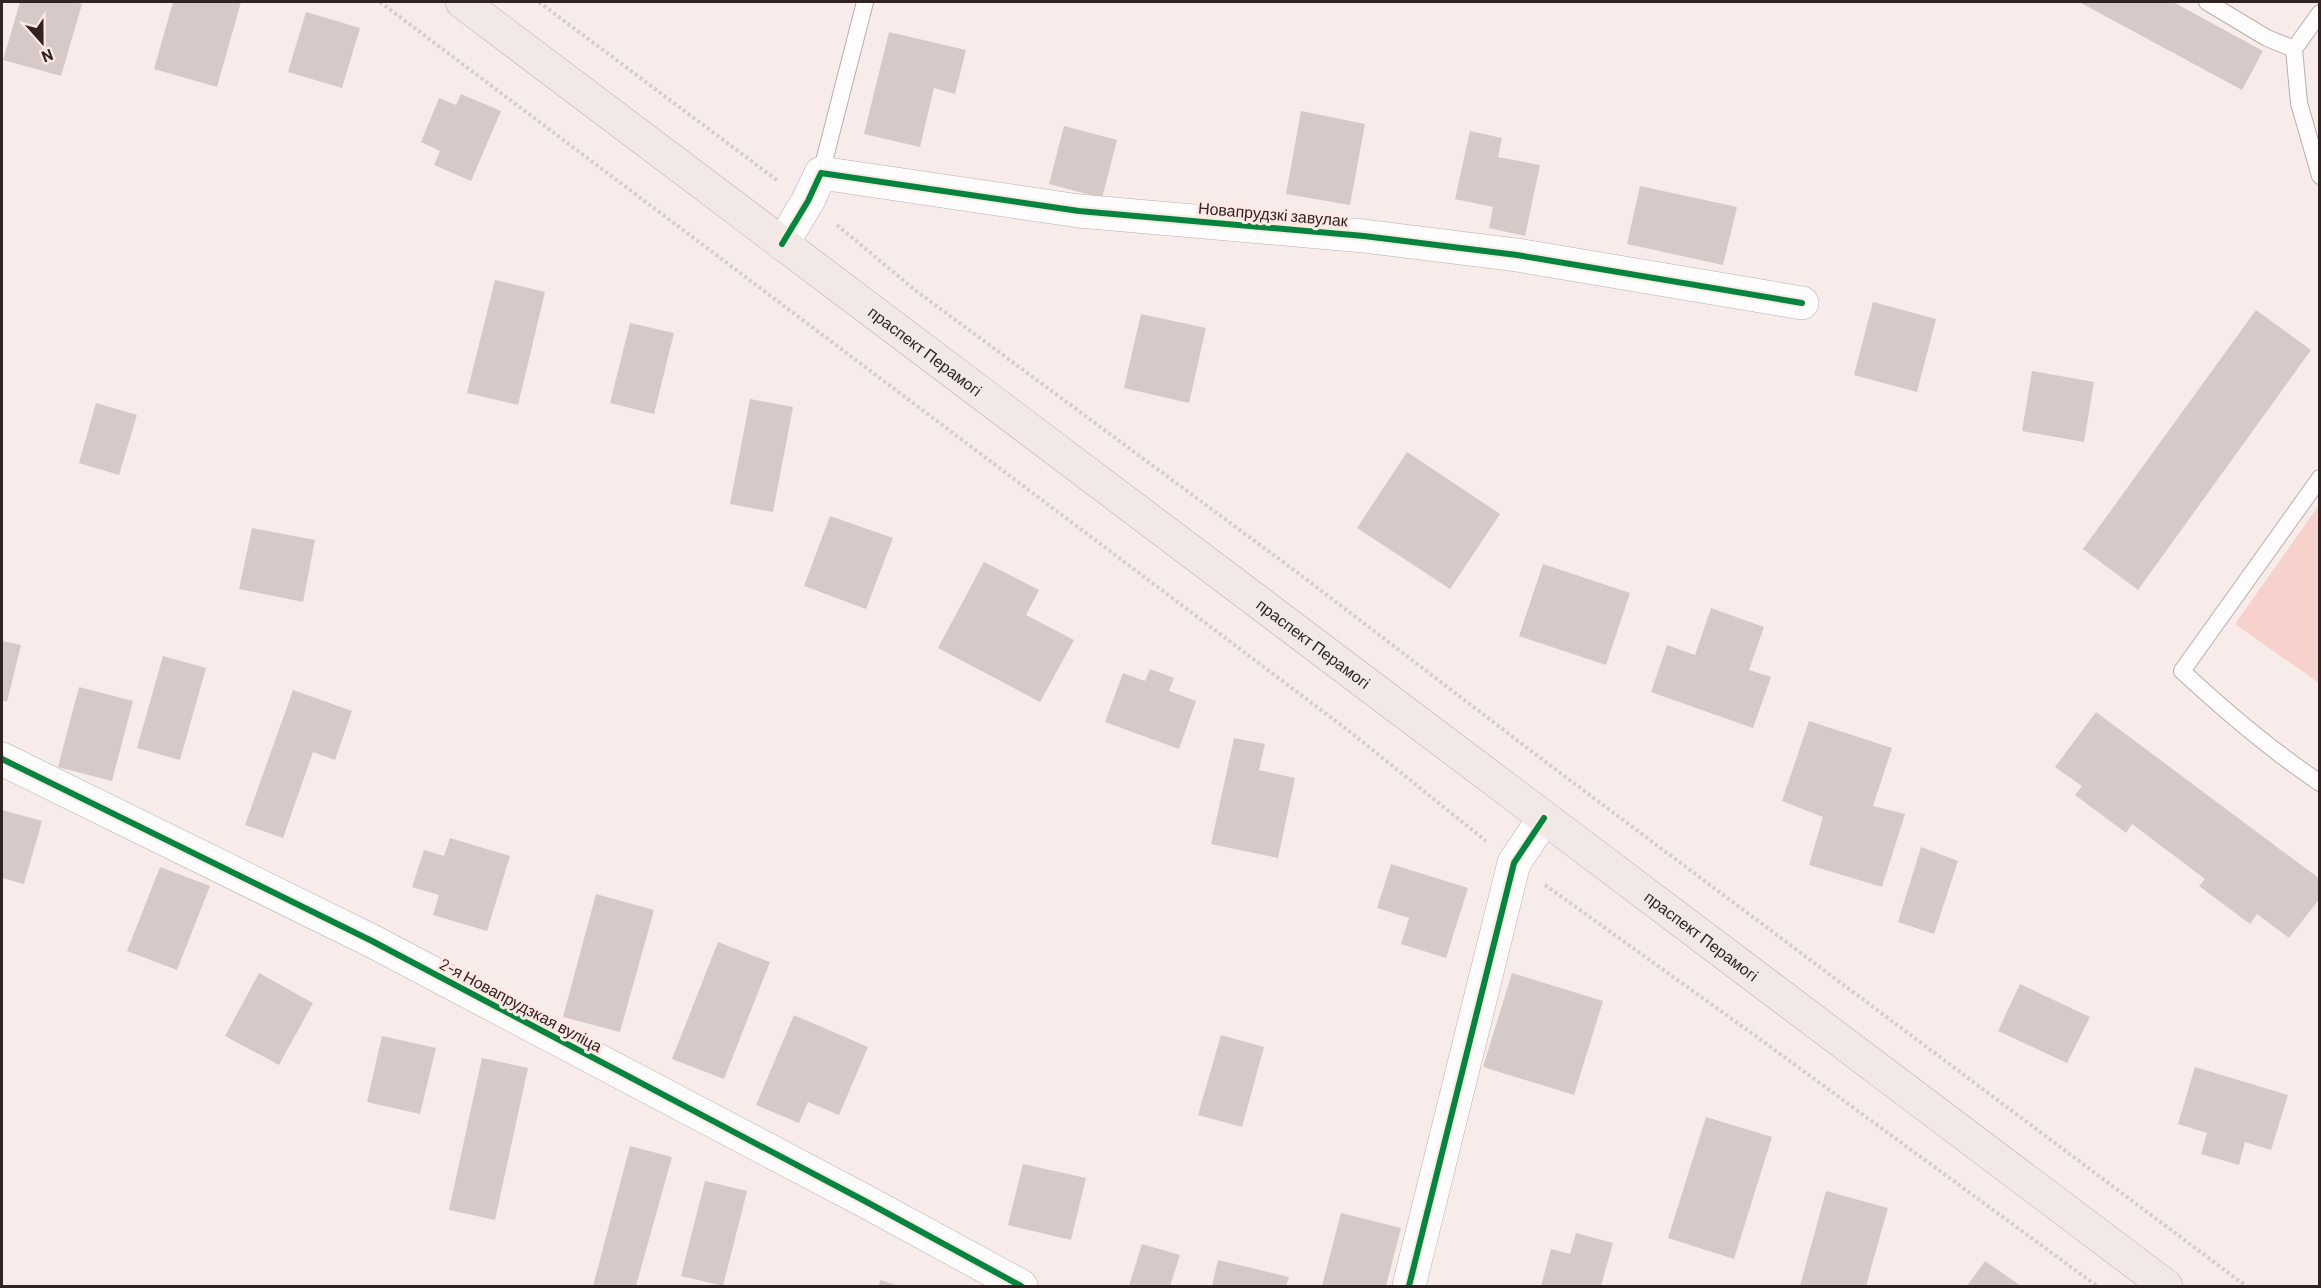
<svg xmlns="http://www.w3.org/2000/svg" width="2321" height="1288" viewBox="0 0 2321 1288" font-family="Barlow,sans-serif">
<rect width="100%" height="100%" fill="#f8ecea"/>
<path fill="#f7d2cc" d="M2319,505V683L2235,624Z"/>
<path fill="#d6cac8" d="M20,2H74L82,4L61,76L3,60Z
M173,2H241L217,87L154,69Z
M2079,2H2173L2263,51L2242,90Z
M306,12L360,28L342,88L288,72Z
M889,32L966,50L955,94L934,88L920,147L864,134Z
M461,94L501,111L471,181L434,165L440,151L421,142L439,98L456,105Z
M1301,111L1365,124L1350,205L1286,194Z
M1064,126L1117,140L1102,198L1049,184Z
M1470,131L1502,138L1498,157L1540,165L1525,236L1489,228L1493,207L1455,199Z
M1640,186L1737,207L1723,265L1627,244Z
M495,280L545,292L518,405L467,393Z
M1873,302L1936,319L1917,392L1854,375Z
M2256,310L2311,350L2138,590L2083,549Z
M1141,314L1206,328L1189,403L1124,388Z
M630,323L674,333L654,414L610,403Z
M2032,371L2094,382L2084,442L2022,431Z
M750,399L793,407L773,512L730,504Z
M96,403L137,415L119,475L79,463Z
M1407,452L1500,514L1450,589L1357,528Z
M830,516L893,538L866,609L804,586Z
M252,528L315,540L303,602L239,589Z
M984,562L1039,590L1026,615L1074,640L1040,702L938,648Z
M1543,564L1630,593L1606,665L1519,636Z
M1711,608L1764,627L1749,670L1771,677L1753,728L1651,692L1667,645L1695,655Z
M2,641L21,645L7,702L2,700Z
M163,656L206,668L180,760L137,748Z
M1150,669L1174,678L1169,691L1196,701L1179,749L1105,722L1123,673L1145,681Z
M79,687L133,701L112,781L58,767Z
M293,690L352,711L335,760L313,752L283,838L245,825Z
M2096,712L2320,879V898L2289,938L2257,914L2250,924L2199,886L2205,879L2132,824L2126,833L2075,795L2082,786L2055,767Z
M1809,721L1892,748L1873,806L1905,814L1882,887L1809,865L1823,817L1782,801Z
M1234,738L1265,744L1259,770L1295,778L1278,858L1211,844Z
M2,810L42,821L24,884L2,878Z
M450,838L510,856L487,931L433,915L439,895L412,887L424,850L444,856Z
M1921,847L1958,861L1934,934L1898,922Z
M1391,864L1468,888L1446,958L1401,944L1409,918L1377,908Z
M160,867L210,886L177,970L127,951Z
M596,894L654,910L620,1032L563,1017Z
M718,942L770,962L724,1079L672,1059Z
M259,973L313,1003L279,1065L225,1036Z
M1512,973L1603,1001L1574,1095L1483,1067Z
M2020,984L2090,1017L2067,1063L1998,1031Z
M794,1015L868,1047L839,1115L808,1102L799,1123L756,1105Z
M1221,1035L1264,1047L1242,1127L1198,1115Z
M382,1036L436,1048L420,1114L367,1102Z
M482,1058L528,1068L495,1220L449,1210Z
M2195,1067L2288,1095L2271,1150L2245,1142L2239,1165L2201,1154L2207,1133L2178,1124Z
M1706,1117L1772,1137L1734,1259L1668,1238Z
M630,1146L672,1157L636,1286H593Z
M1023,1164L1086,1178L1071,1240L1008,1225Z
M705,1181L747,1191L723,1286L681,1276Z
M1826,1191L1888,1208L1866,1286H1800Z
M1341,1213L1401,1228L1386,1286H1322Z
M1576,1233L1613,1243L1601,1286H1541L1551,1249L1570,1254Z
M1142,1244L1180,1255L1170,1286H1129Z
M1218,1260L1289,1277L1286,1286H1212Z
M1985,1261L2021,1286H1967Z
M880,1280L899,1286H879Z"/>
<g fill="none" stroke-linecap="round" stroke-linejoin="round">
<defs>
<path id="lane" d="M2207,2L2267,38L2294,49
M2320,13L2294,49L2299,103L2320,176
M821,173L865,2
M2320,478L2182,671C2225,711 2271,750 2320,783"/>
<path id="street" d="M782,244L808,201L821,173L1079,211L1364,236L1517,255L1802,303
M2,759L372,941L863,1200L1021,1286
M1409,1286L1514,863L1544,818"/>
<g id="primary">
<path id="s1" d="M462,2L2166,1286"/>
</g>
</defs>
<use href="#lane" stroke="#b9aeac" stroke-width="18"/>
<use href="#street" stroke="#b9aeac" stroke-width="34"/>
<use href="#primary" stroke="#beaaa7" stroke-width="34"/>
<path stroke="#d4cfce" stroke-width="4" stroke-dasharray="3 3" stroke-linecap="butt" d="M380,2L1349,731L1486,841
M539,2L778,181
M837,225L915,290L1298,573L1547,763L2246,1286
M1545,885L1746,1029L2097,1286"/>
<use href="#lane" stroke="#fefcfc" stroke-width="16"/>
<use href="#street" stroke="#fefcfc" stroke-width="33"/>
<use href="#primary" stroke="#f2e9e7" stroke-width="33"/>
<defs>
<path id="cycleway" d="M782,244L808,201L821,173L1079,211L1364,236L1517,255L1802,303
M2,759L372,941L863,1200L1021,1286
M1409,1286L1514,863L1544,818"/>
</defs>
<use href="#cycleway" stroke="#fee8e4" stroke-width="10"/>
<use href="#cycleway" stroke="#00873e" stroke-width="6"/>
</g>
<g text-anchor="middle" stroke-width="6" stroke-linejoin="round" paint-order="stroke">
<g font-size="16" fill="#302321" stroke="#fee8e4">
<text transform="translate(1273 214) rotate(5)" y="6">Новапрудзкі завулак</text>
<text dy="6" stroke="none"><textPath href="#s1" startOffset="580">праспект Перамогі</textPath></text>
<text dy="6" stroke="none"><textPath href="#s1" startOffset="1066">праспект Перамогі</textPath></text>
<text dy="6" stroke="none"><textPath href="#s1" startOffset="1552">праспект Перамогі</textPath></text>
<text transform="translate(521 1005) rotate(28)" y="6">2-я Новапрудзкая вуліца</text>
</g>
</g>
<rect width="2321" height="1288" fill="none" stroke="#302321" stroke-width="6"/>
<g transform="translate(42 42) rotate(159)" stroke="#fee8e4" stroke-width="4.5" paint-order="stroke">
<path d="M0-4.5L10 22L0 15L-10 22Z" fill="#302321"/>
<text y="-9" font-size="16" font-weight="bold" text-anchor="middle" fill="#302321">N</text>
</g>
</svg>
